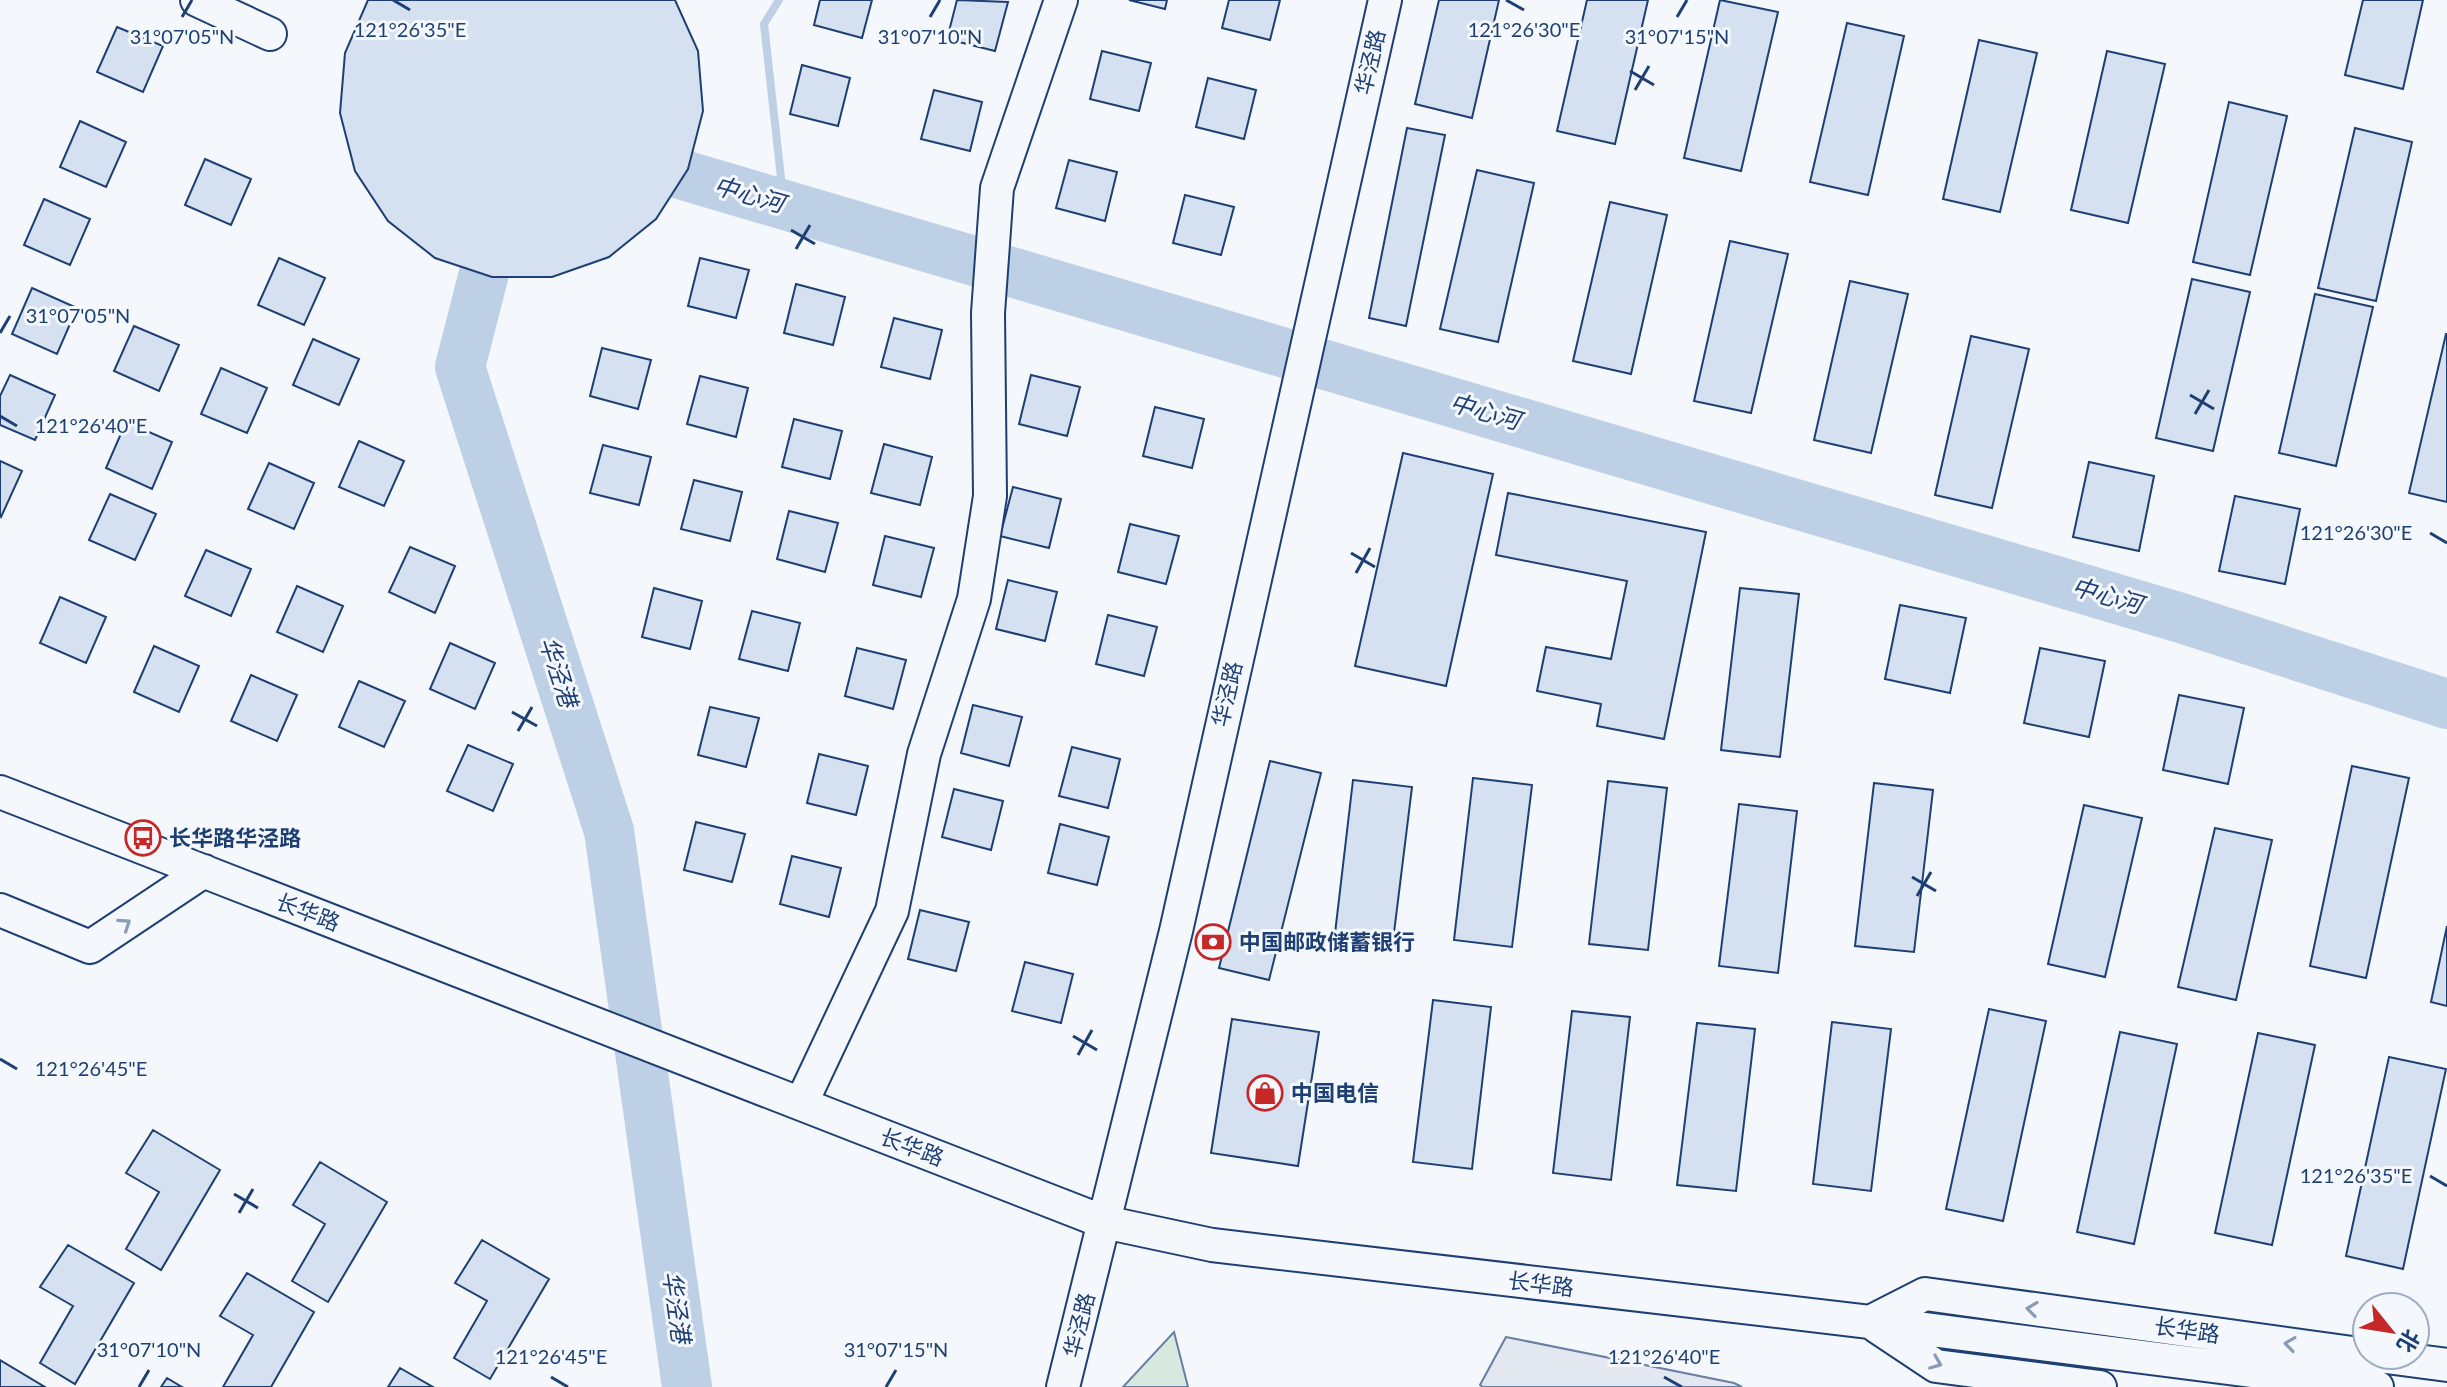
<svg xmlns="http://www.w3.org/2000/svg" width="2447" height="1387" viewBox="0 0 2447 1387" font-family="Lato,'Noto Sans SC',sans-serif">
<rect width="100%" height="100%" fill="#f4f7fb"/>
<path fill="#d7e8df" stroke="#687fa3" stroke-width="2" d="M1174,1332L1188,1387H1123Z"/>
<path fill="#e3e8f0" stroke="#687fa3" stroke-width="2" d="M1506,1337L1734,1383L1742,1387H1483L1480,1385Z"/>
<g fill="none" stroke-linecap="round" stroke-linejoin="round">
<path stroke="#bed0e5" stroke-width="8" d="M779,0L764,24L784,205"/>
<path stroke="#bed0e5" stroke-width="50" d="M619,156L2181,618L2447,704
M501,207L460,367L609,831L687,1387"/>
</g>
<path fill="#d5e0f0" stroke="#1d3f73" stroke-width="2" d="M368,0H675L698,51L703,111L688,169L656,219L609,257L552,277H492L435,258L388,221L355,171L340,113L345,53Z
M820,0H872L862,38L814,25Z
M957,0L1008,2L995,51L947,39Z
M1129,0H1167L1165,9Z
M1229,0H1280L1270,40L1222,28Z
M1439,0H1499L1472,118L1415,104Z
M1587,0H1648L1615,144L1557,131Z
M1720,0L1778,12L1741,171L1684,158Z
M2363,0H2423L2403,89L2345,75Z
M1847,23L1904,36L1868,195L1810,182Z
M117,27L163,46L143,92L97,72Z
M1979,40L2037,53L2000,212L1943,199Z
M1102,51L1151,63L1139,111L1090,99Z
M2107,51L2165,64L2128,223L2071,210Z
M802,65L850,78L838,126L790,114Z
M1208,78L1256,90L1244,139L1196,127Z
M934,90L982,102L970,151L921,139Z
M2229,102L2287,116L2250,275L2193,262Z
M80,121L126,142L106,187L60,167Z
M1407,128L1445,135L1406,326L1369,318Z
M2355,128L2412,142L2376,301L2318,288Z
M205,159L251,179L231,225L185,205Z
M1069,160L1117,172L1105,221L1056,208Z
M1477,170L1534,183L1498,342L1440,329Z
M1185,195L1234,207L1221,255L1173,243Z
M44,199L90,219L70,265L24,245Z
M1610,202L1667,215L1631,374L1573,361Z
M1730,241L1788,254L1751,413L1694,401Z
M279,258L325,278L304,325L258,305Z
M700,258L749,270L736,318L688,306Z
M2192,279L2250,292L2213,451L2156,438Z
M1850,281L1908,294L1871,453L1814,440Z
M796,284L845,297L833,345L784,333Z
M32,288L77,308L57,354L12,334Z
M2315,294L2373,307L2336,466L2279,453Z
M894,318L942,330L930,379L881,367Z
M134,326L179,345L159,391L114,371Z
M2446,334H2447V502L2409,493Z
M1971,336L2029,349L1992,508L1935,495Z
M313,339L359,359L339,405L293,385Z
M602,348L651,360L638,409L590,396Z
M221,368L267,388L247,433L201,414Z
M10,375L55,395L35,440L0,425V396Z
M1031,375L1080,387L1067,436L1019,424Z
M700,376L748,388L736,437L687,424Z
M1155,407L1204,419L1192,468L1143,456Z
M794,419L842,431L830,479L782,467Z
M126,422L172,442L152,489L106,468Z
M359,441L404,461L384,506L339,487Z
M884,444L932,457L920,505L871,493Z
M603,445L651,457L639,505L590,493Z
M1403,453L1493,474L1446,686L1355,666Z
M0,461L22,471L1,517L0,516Z
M2089,462L2154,476L2139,551L2073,537Z
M269,463L314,483L294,529L248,509Z
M694,480L742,492L730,541L681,529Z
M1013,487L1061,499L1049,548L1000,536Z
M1508,493L1706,532L1664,739L1597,726L1601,704L1537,691L1546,647L1611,659L1627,581L1496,555Z
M110,494L156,514L135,560L89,540Z
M2235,496L2300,509L2285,584L2219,571Z
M789,511L838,523L825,572L777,559Z
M1130,524L1179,536L1166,584L1118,572Z
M885,536L934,548L921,597L873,585Z
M410,547L455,566L435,613L389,592Z
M206,550L251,569L231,616L185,596Z
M1008,580L1057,592L1045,641L996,629Z
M297,586L343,606L323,652L277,632Z
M654,588L702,601L690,649L642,637Z
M1740,588L1799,594L1780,757L1721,750Z
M60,597L106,617L86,663L40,643Z
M1900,605L1966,618L1950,693L1885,679Z
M752,611L800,623L788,671L739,659Z
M1108,615L1157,627L1144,676L1096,664Z
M450,643L495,663L475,709L430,689Z
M154,646L199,666L179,712L134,692Z
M857,648L906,660L893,709L845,696Z
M2040,648L2105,661L2089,737L2024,723Z
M251,675L297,695L277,741L231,721Z
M359,681L405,701L384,747L339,727Z
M2179,695L2244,708L2228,784L2163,770Z
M973,705L1022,717L1009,766L961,753Z
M710,707L759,718L746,767L698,755Z
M468,745L513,764L493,811L447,791Z
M1072,747L1120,759L1108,808L1059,796Z
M819,754L868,766L856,815L807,803Z
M1270,761L1321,773L1269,980L1219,968Z
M2352,766L2409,778L2366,978L2310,966Z
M1473,778L1532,785L1512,947L1454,940Z
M1353,780L1412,787L1392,949L1334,942Z
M1608,781L1667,788L1648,950L1589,944Z
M1874,783L1933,790L1914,952L1855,946Z
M954,789L1003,801L991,850L942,837Z
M1739,804L1797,811L1778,973L1719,966Z
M2084,805L2142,818L2105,977L2048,964Z
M696,822L745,834L732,882L684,870Z
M1060,824L1109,837L1097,885L1048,873Z
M2215,828L2272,840L2236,1000L2178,987Z
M792,856L841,868L829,917L780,904Z
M920,910L969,922L956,971L908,959Z
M2447,926V1006L2431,1002Z
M1025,962L1073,974L1061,1023L1012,1011Z
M1433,1000L1491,1007L1472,1169L1413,1162Z
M1989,1009L2046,1021L2003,1221L1946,1209Z
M1572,1011L1630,1017L1611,1180L1553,1173Z
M1232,1019L1319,1032L1298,1166L1211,1153Z
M1832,1022L1891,1029L1871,1191L1813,1184Z
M1697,1023L1755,1029L1736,1191L1677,1185Z
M2120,1032L2177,1044L2134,1244L2077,1232Z
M2258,1033L2315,1045L2272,1245L2215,1233Z
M2389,1057L2446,1069L2403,1269L2346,1256Z
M153,1130L220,1170L161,1270L126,1249L159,1192L126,1173Z
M320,1162L387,1202L328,1302L292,1281L325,1224L293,1205Z
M482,1240L549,1279L490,1379L454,1358L487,1301L455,1283Z
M68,1245L134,1283L75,1384L40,1363L73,1306L40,1287Z
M247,1273L314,1312L271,1387H223L253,1335L220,1316Z
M0,1360L45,1387H0Z
M400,1368L433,1387H388Z
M167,1378L182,1387H161Z"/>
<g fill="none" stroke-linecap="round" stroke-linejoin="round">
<defs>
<path id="minor" d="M197,0L270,34
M0,792L1104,1222L1212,1245L1870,1322L2377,1387
M0,910L90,947L204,871
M801,1104L892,911L924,754L974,599L990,496L988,313L997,188L1061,0
M1870,1322L1925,1294L2367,1355
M1876,1326L1936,1366L2100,1387
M2371,1355L2447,1365
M1063,1387L1176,931L1385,0"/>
</defs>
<use href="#minor" stroke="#1d3f73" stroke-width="36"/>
<use href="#minor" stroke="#f4f7fb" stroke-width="32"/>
</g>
<defs><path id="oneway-chevron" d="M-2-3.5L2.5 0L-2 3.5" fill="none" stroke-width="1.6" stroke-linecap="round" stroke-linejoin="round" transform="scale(2)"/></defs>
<g stroke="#889bb7">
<use href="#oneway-chevron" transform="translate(125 924) rotate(-34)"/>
<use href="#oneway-chevron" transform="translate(2032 1309) rotate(-172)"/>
<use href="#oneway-chevron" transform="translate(2290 1344) rotate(-172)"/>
<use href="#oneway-chevron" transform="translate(1936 1363) rotate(22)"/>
</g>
<path fill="none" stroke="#1d3f73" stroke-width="3" d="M393,0L410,10M1506,0L1524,10M182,17L192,0M930,17L940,0M1677,17L1687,0M1630,71L1654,85M1635,90L1649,66M791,230L815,244M796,249L810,225M0,333L10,316M2190,395L2214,409M2195,414L2209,390M0,416L17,426M2430,533L2447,543M1351,553L1375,567M1356,573L1370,548M512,712L537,726M518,731L532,707M1912,877L1936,891M1917,896L1931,872M1073,1036L1097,1050M1078,1055L1092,1030M0,1059L17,1069M2430,1176L2447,1186M234,1194L258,1208M239,1213L253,1189M551,1377L568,1387M1664,1377L1682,1387M139,1387L149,1370M886,1387L896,1370"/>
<defs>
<symbol id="bus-ring" viewBox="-11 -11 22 22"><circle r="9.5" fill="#f4f7fb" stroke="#c62828" stroke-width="1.5"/><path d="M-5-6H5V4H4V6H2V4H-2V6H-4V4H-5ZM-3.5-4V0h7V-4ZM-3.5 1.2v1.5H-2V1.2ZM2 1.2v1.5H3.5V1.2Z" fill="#c62828"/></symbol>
<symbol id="bank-ring" viewBox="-11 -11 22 22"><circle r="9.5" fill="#f4f7fb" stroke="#c62828" stroke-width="1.5"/><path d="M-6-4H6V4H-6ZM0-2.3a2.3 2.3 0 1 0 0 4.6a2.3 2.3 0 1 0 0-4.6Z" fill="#c62828"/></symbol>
<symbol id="shop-ring" viewBox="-11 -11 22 22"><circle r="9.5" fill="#f4f7fb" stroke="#c62828" stroke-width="1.5"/><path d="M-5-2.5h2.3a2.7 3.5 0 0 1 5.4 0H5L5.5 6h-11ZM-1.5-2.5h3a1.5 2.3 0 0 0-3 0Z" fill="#c62828"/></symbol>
</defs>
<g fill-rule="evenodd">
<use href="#bus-ring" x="123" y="818" width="40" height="40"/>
<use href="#bank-ring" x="1193" y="922" width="40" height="40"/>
<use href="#shop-ring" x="1245" y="1073" width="40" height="40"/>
</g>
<g text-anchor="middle" stroke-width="6" stroke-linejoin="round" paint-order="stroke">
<g font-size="22" fill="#1d3f73" stroke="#f4f7fb">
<text transform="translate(1370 62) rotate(-77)" y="8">华泾路</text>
<text transform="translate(1227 694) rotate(-77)" y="8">华泾路</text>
<text transform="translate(308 912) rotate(21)" y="8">长华路</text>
<text transform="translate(912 1147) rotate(21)" y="8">长华路</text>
<text transform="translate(1541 1284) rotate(7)" y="8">长华路</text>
<text transform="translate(1079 1325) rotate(-76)" y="8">华泾路</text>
<text transform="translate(2187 1330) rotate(8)" y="8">长华路</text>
</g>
<g font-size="22" font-weight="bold" fill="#1d3f73" stroke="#f4f7fb" text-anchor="start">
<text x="169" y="846">长华路华泾路</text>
<text x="1239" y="950">中国邮政储蓄银行</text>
<text x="1291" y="1101">中国电信</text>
</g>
<g font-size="24" font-style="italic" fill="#1d3f73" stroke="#f4f7fb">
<text transform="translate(749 195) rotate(16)" y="8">中心河</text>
<text transform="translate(1485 412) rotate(16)" y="8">中心河</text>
<text transform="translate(2107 596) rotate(16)" y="8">中心河</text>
<text transform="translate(558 672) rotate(72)" y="8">华泾港</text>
<text transform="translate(676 1307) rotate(82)" y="8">华泾港</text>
</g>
</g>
<g font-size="20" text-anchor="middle" fill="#1d3f73" stroke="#f4f7fb" stroke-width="6" stroke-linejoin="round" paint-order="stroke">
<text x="410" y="37">121°26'35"E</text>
<text x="1524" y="37">121°26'30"E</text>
<text x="182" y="44">31°07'05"N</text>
<text x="930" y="44">31°07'10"N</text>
<text x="1677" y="44">31°07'15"N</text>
<text x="78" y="323">31°07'05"N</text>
<text x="91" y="433">121°26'40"E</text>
<text x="2356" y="540">121°26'30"E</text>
<text x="91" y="1076">121°26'45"E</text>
<text x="2356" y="1183">121°26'35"E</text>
<text x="149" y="1357">31°07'10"N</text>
<text x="896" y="1357">31°07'15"N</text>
<text x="551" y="1364">121°26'45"E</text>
<text x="1664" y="1364">121°26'40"E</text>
</g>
<g transform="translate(2391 1331) rotate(120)"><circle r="38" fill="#f4f7fb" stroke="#9eadc5" stroke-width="2"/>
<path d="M0-6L14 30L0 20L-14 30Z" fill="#c62828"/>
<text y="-12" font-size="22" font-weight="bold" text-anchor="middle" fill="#1d3f73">北</text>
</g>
</svg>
